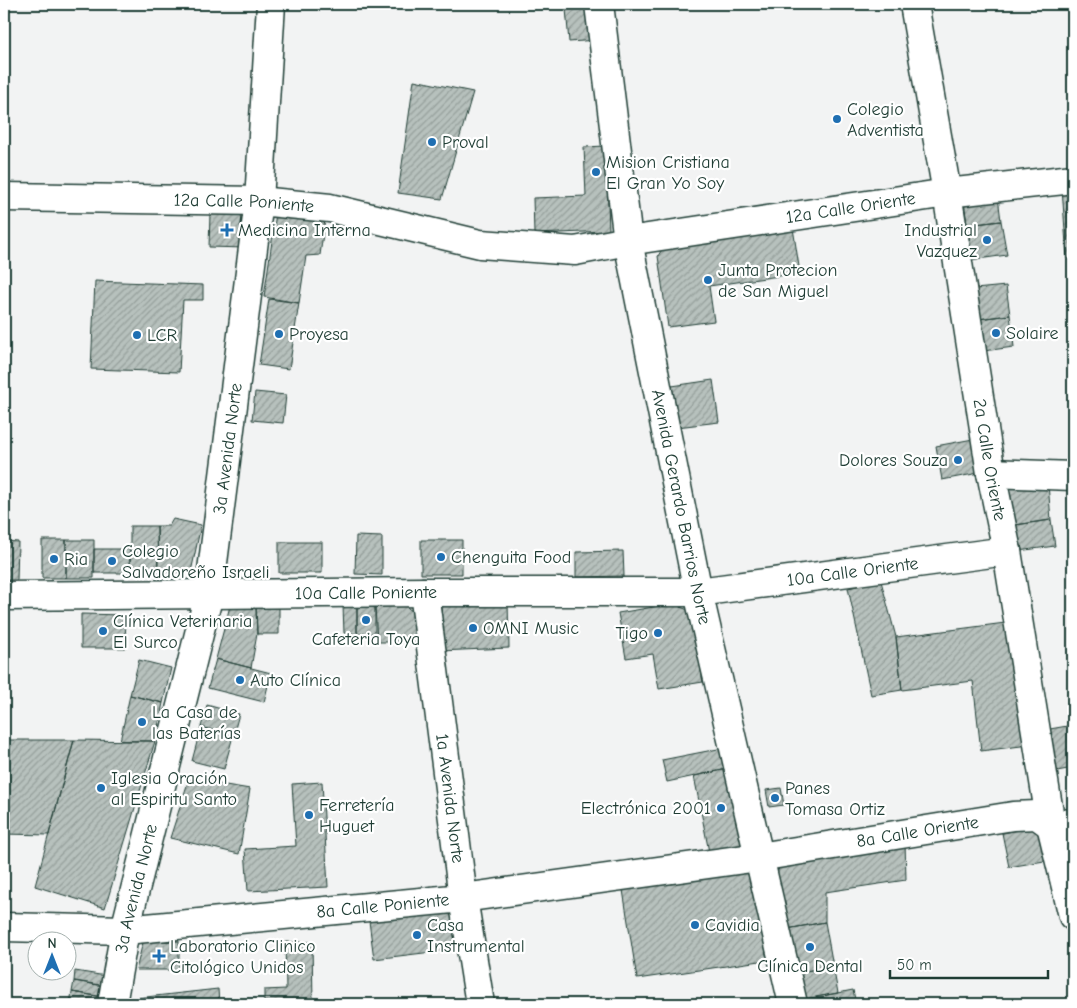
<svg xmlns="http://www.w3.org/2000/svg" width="1077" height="1008" viewBox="0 0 1077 1008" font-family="'Comic Neue',sans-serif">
<defs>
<pattern id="building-hatch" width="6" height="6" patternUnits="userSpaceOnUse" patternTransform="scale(1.25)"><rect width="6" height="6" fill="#b7c1bd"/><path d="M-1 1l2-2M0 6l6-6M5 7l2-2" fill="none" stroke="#949e9a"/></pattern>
</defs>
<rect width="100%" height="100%" fill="#f2f3f3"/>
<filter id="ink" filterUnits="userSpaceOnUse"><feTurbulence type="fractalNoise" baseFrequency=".02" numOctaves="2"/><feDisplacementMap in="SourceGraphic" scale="10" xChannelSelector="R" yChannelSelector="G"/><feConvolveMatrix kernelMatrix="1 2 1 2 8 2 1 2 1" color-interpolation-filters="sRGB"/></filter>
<g filter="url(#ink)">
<path fill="url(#building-hatch)" stroke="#1f3d34" d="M594,7L597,40L569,42L566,9Z
M414,80L473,92L442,199L398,193Z
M606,146L609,231L534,234L533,198L586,196L584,147Z
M1073,187V258L1067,259L1062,188Z
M998,197L1001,221L967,225L964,201Z
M210,213L246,214L245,248L209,247Z
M276,213L325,220L320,255L306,256L299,303L264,297Z
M1001,221L1007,255L971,260L967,225Z
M793,228L800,273L709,286L714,321L668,327L658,256L664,246Z
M95,281L203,285V300H183L179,372L91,369Z
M1006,286L1010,315L978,319L975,289Z
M269,299L299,303L289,369L259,365Z
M1010,315L1014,347L983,351L978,319Z
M713,380L719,422L677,427L672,386Z
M255,392L286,395L283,423L252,420Z
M973,439L979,473L942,480L936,446Z
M1015,481L1048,484L1051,520L1015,525L1006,489Z
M173,519L201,525L191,572L158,573L157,526H169Z
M1051,520L1055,546L1018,551L1015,525Z
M130,526H157L158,573H130Z
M356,536L382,537V575L355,574Z
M42,540H66V578H42Z
M66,540H94V578H66Z
M421,540H462V574H421Z
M4,541L18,542L17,580H4Z
M279,542H322V573H279Z
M94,549H130V573H94Z
M623,551L624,576L576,577V552Z
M881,581L896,637L902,690L871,695L848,588Z
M508,601L509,648L439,651L437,608L442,603Z
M672,604L691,611L703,682L659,689L653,654L626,658L618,613Z
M404,605L412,611L416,642H377L375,606Z
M230,606H256L257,634L251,668L216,659Z
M256,606H279V634H257Z
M343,606H357V634L344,633Z
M357,606H375V633L357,634Z
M81,614L126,615L125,648H81Z
M1013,622L1029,745L981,751L973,681L902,690L896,637Z
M216,659L271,673L264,702L208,688Z
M139,660L171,668L163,703L130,695Z
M130,695L163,703L155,741H120Z
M207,705L239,714L233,736L201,727Z
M1073,725V768L1057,771L1050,729Z
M201,727L233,736L224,769L192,761Z
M4,740H74L49,835L4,834Z
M74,740L155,741L105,908L35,886Z
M728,747L732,768L667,782L662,760Z
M732,768L748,840L738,849L709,852L694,776Z
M189,779L250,789L239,854L170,838Z
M322,782L328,887L248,891L245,849L296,846L292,784Z
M781,788L784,805L769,807L766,790Z
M1044,826L1050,860L1009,867L1002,833Z
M905,841L906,880L825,892V922L787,929L775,876L785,857Z
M753,870L767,960L637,979L623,890Z
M461,911L465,948L374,959L369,921Z
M825,922L833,966L795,973L787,929Z
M179,941V970H136L143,942Z
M285,942H312L313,1004H264V990L286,989Z
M833,966L838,993L801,1000L795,973Z
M75,971L106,976L105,986L74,981Z
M74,981L105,986L103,997L72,992Z
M218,989L219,1004H138L137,998Z
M853,990L856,1004H802L801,1000Z
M72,992L103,997L102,1004L70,1003Z"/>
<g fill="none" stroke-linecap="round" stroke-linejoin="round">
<defs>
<g id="minor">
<path id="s1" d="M599,4L628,241L698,592L793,1004"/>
<path id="s2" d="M4,197L259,201L330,208L480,244L575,251L628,241L947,193L1073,179"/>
<path d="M991,473L1073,476"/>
<path id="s3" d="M424,592L463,898L480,1004"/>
<path id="s4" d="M4,596L424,592H698L1007,551"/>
<path id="s5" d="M4,927L125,930L463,898L759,857L1013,816L1037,815L1051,825L1073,823"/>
<path id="s6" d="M112,1004L125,930L209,594L259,201L271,4"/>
</g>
<g id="major">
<path id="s7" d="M914,4L947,193L991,473L1007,551L1051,825L1073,916"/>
</g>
</defs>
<use href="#minor" stroke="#1f3d34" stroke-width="31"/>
<use href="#major" stroke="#1f3d34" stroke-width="31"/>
<use href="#minor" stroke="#fff" stroke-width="28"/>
<use href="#major" stroke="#fff" stroke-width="28"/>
</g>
</g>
<g fill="#1f6fb2" stroke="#fff" stroke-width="2">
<circle cx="837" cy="119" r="5"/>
<circle cx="432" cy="142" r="5"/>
<circle cx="596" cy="172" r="5"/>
<path d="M224.5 222.5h5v5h5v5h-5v5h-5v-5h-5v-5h5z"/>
<circle cx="987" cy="240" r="5"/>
<circle cx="708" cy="280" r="5"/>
<circle cx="996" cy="333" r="5"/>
<circle cx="279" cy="334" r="5"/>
<circle cx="137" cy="335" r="5"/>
<circle cx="958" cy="460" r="5"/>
<circle cx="441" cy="557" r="5"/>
<circle cx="54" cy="559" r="5"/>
<circle cx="112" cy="561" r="5"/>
<circle cx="366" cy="620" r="5"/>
<circle cx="473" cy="628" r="5"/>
<circle cx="103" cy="631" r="5"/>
<circle cx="658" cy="633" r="5"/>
<circle cx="240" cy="680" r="5"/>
<circle cx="142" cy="722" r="5"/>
<circle cx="101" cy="788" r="5"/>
<circle cx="775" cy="798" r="5"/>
<circle cx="721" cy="808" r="5"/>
<circle cx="309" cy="815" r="5"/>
<circle cx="695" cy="925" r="5"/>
<circle cx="417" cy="935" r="5"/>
<circle cx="810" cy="947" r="5"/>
<path d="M156.5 948.5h5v5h5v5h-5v5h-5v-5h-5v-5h5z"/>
</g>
<g text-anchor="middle" stroke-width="4.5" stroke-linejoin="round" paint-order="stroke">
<g font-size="18" fill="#1f3d34" stroke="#fff" text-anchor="start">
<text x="847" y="115">Colegio<tspan x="847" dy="21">Adventista</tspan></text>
<text x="442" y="148">Proval</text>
<text x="606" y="168">Mision Cristiana<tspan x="606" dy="21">El Gran Yo Soy</tspan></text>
<text x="238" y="236">Medicina Interna</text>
<text x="977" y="236" text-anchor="end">Industrial<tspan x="977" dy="21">Vazquez</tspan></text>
<text x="718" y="276">Junta Protecion<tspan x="718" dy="21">de San Miguel</tspan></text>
<text x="1006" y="339">Solaire</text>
<text x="289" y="340">Proyesa</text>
<text x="147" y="341">LCR</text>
<text x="948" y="466" text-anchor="end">Dolores Souza</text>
<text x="122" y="557">Colegio<tspan x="122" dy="21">Salvadoreño Israeli</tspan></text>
<text x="451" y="563">Chenguita Food</text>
<text x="64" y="565">Ria</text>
<text x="113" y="627">Clínica Veterinaria<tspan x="113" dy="21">El Surco</tspan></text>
<text x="483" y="634">OMNI Music</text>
<text x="648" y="639" text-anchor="end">Tigo</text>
<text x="366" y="645" text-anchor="middle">Cafeteria Toya</text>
<text x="250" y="686">Auto Clínica</text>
<text x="152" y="718">La Casa de<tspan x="152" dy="21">las Baterías</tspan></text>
<text x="111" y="784">Iglesia Oración<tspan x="111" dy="21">al Espiritu Santo</tspan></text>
<text x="785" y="794">Panes<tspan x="785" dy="21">Tomasa Ortiz</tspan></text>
<text x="319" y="811">Ferretería<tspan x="319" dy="21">Huguet</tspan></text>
<text x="711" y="814" text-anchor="end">Electrónica 2001</text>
<text x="427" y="931">Casa<tspan x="427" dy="21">Instrumental</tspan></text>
<text x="705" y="931">Cavidia</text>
<text x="170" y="952">Laboratorio Clinico<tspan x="170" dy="21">Citológico Unidos</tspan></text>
<text x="810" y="972" text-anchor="middle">Clínica Dental</text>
</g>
<g font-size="18" fill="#1f3d34" stroke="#fff">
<text dy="6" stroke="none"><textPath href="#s2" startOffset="240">12a Calle Poniente</textPath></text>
<text dy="6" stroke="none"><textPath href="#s2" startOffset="855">12a Calle Oriente</textPath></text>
<text dy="6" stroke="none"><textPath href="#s6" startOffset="568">3a Avenida Norte</textPath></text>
<text dy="6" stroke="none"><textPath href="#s7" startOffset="462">2a Calle Oriente</textPath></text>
<text dy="6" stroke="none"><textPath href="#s1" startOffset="510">Avenida Gerardo Barrios Norte</textPath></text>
<text dy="6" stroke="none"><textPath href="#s4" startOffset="850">10a Calle Oriente</textPath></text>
<text dy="6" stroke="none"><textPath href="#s4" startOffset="362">10a Calle Poniente</textPath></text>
<text dy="6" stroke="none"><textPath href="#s3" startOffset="208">1a Avenida Norte</textPath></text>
<text dy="6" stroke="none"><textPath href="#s5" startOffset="920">8a Calle Oriente</textPath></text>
<text dy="6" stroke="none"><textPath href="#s6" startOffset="118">3a Avenida Norte</textPath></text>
<text dy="6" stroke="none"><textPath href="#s5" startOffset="380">8a Calle Poniente</textPath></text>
</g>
</g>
<rect width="1077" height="1008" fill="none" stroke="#fff" stroke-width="20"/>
<rect x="10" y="10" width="1057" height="988" fill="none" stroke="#1f3d34" stroke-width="2" filter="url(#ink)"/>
<g transform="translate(52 956)"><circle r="24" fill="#ffffff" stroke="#a5b1ae"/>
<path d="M0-4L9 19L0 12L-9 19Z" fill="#1f6fb2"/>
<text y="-8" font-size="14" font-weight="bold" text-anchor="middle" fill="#1f3d34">N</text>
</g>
<path d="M890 970v8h158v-8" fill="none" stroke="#1f3d34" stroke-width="2.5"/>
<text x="897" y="970" font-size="15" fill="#1f3d34" stroke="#ffffff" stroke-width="4" paint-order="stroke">50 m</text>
</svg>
